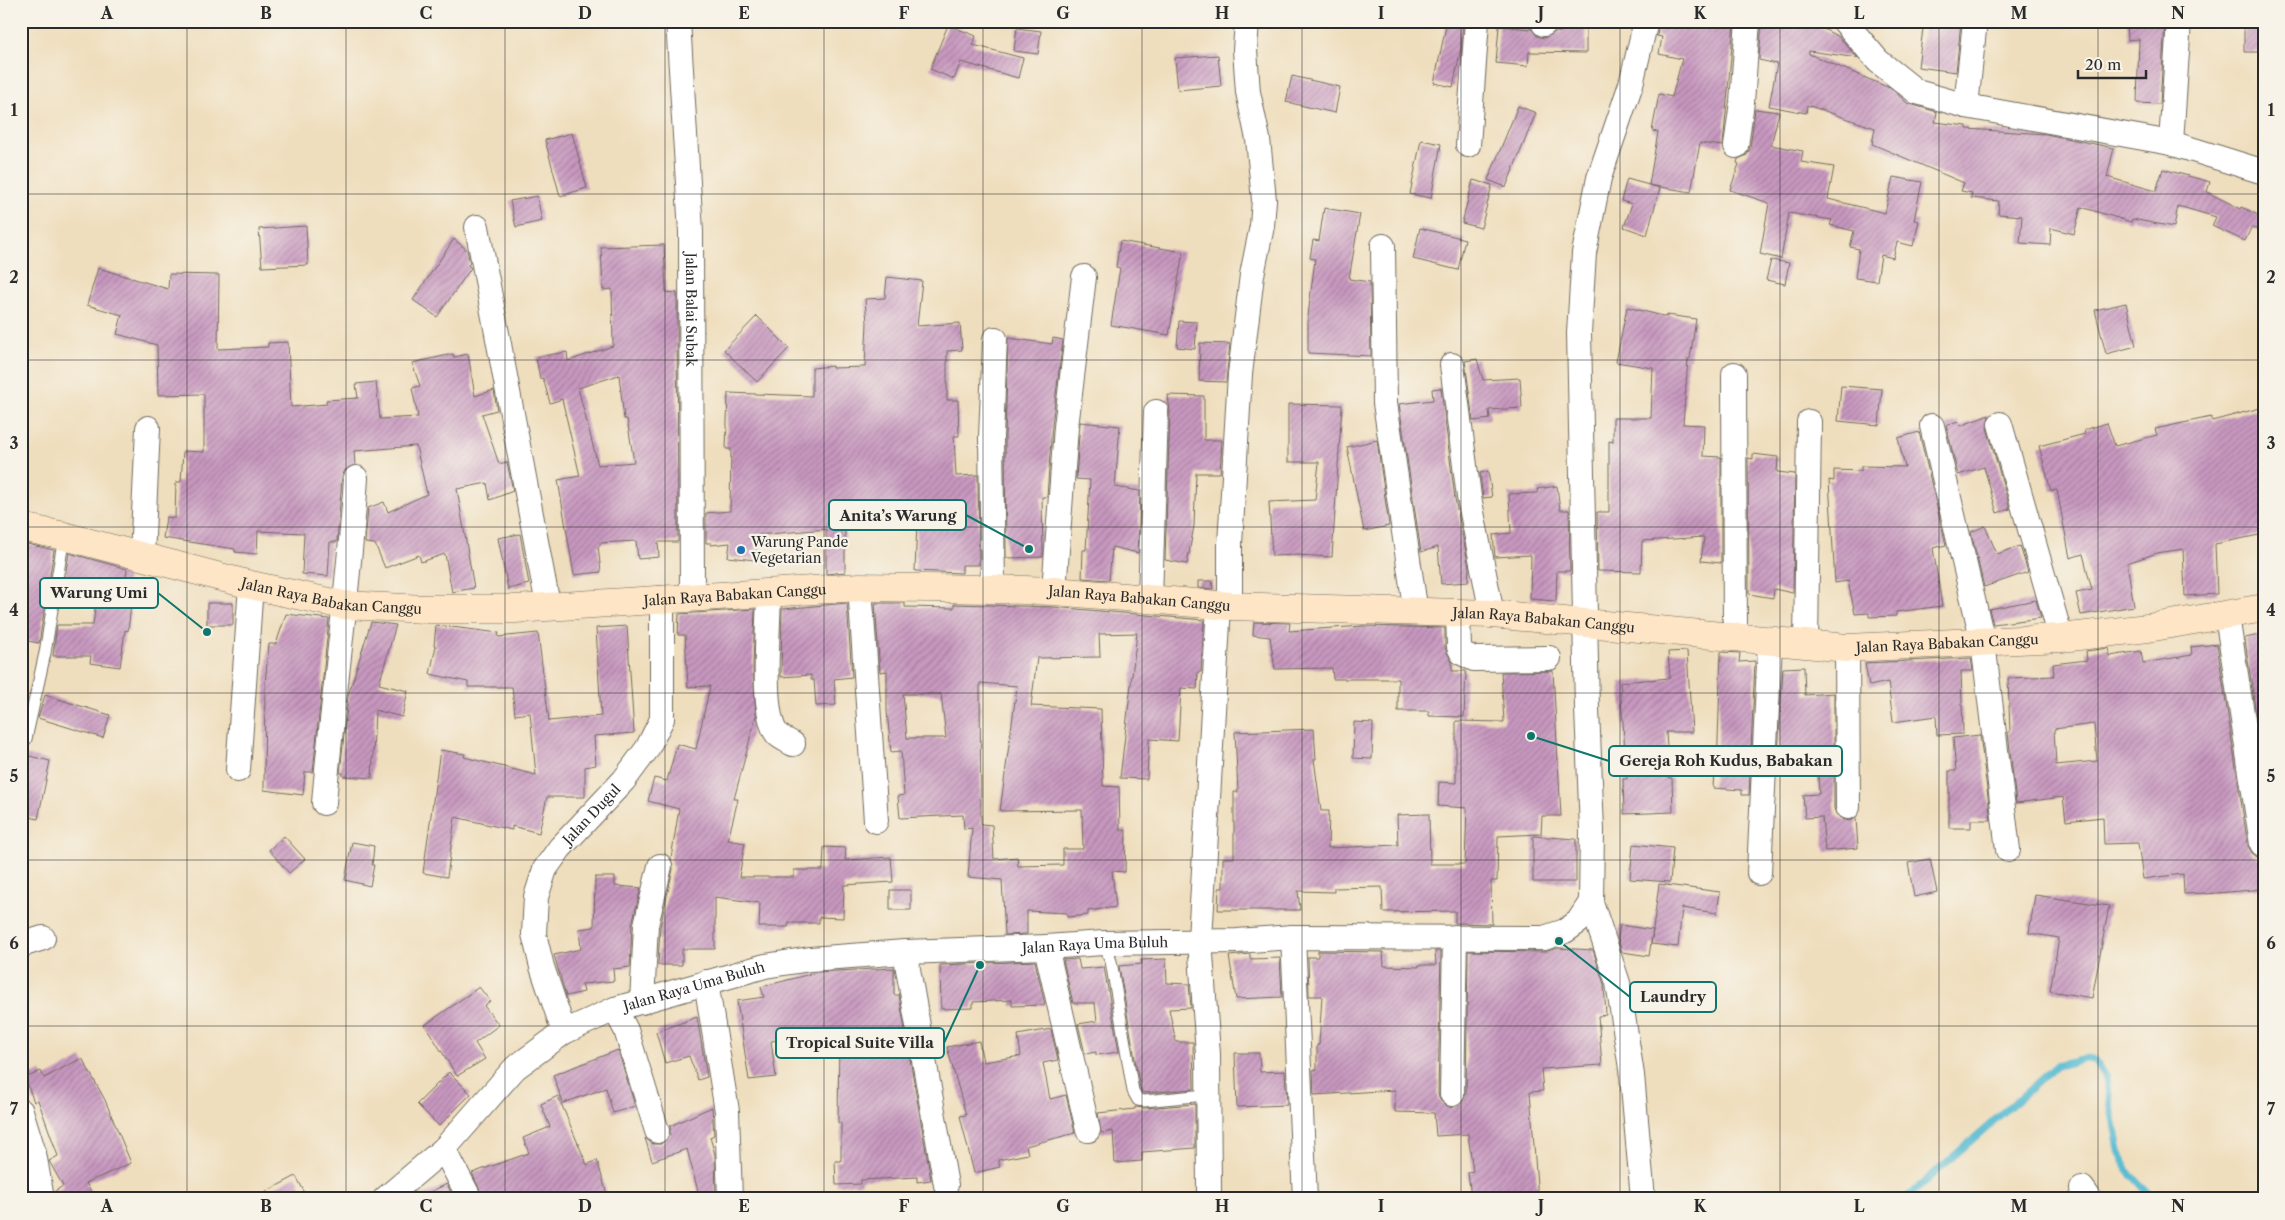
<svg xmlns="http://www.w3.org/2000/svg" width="2285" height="1220" viewBox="0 0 2285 1220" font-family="'Libre Caslon Text',serif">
<defs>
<pattern id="building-hatch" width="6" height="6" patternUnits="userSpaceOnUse" patternTransform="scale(1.25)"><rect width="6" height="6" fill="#c898c0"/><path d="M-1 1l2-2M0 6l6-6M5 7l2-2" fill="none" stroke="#a37c9c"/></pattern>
</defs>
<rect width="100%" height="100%" fill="#f7f3e8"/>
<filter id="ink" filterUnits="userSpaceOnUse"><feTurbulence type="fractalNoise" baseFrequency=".02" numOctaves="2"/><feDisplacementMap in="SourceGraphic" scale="10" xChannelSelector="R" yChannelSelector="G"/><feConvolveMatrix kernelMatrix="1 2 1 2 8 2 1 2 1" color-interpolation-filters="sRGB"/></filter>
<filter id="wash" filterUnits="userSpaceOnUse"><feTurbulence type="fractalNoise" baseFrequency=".0096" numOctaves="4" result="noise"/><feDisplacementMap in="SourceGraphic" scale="20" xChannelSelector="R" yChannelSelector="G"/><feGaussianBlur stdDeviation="1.12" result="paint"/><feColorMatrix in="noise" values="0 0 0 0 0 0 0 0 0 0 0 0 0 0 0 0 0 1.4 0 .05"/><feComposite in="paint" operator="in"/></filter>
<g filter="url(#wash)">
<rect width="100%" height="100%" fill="#efdebd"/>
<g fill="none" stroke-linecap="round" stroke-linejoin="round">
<path stroke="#53b9d1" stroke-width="7" d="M1905,1199L2056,1066L2085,1059L2095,1060L2106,1078L2119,1151L2128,1171L2150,1195L2158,1199"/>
</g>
<g id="blocks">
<path fill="url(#building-hatch)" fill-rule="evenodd" d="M1447,21H1463L1461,48L1453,87L1434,83Z
M1562,21H1586V53L1529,52L1528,66L1496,63L1499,26L1532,29L1537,36L1544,38L1555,32H1561Z
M1659,21L1734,22L1723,146L1700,143L1691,192L1649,185L1658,132L1652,131L1659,94L1672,97L1682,59L1659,54L1662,37L1657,36Z
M1762,21H1808L1839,37L1858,58L1809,51V54L1892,89L1907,103L1937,112L1935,122L1967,126V129L2046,134L2114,148L2107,177L2156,191L2163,169L2210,182L2207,192L2241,209L2242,207L2258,215L2257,217L2264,220V231L2251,228L2245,241L2212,226L2216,217L2178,206L2174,227L2132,219L2131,222L2081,207L2074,234L2051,228L2050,245L2020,243L2022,216L1998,214L1999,201L1971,198L1972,193L1961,191L1964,183L1872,144L1875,128L1807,105L1806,113L1769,106L1777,64L1759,60Z
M1924,21H1961L1956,72L1918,67Z
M2127,21H2165L2160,104L2137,103L2139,39L2128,40Z
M2244,21H2264V52H2244Z
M948,25L976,36L973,45L1023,58L1018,78L961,62L954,79L930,69Z
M1017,28L1041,31L1038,54L1014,51Z
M1218,55L1221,86L1178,90L1175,58Z
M1292,76L1340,87L1335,113L1286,102Z
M1518,106L1536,113L1506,187L1488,180Z
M1755,109L1779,112L1771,145L1803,151L1801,162L1834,167L1828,199L1885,213L1893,177L1922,182L1914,220L1919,221L1913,246L1897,242L1893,258L1881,255L1877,281L1855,278L1859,249L1850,247L1854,231L1830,225L1832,220L1789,213L1781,259L1760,254L1769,203L1730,190L1739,164L1737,163L1738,159L1747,155L1750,148Z
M572,133L587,188L560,196L545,140Z
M1421,140L1441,144L1431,198L1410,194Z
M1627,179L1660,188L1647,235L1624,227L1632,204L1621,201Z
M1473,180L1492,185L1481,228L1462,223Z
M537,196L542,221L516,227L510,201Z
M1324,208L1360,214L1349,279L1370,282L1371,356L1308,353V316L1315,259L1310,258L1313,240L1319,241Z
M306,226L308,265L262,267L259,229Z
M1420,228L1465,239L1458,270L1413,259Z
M454,239L467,250L470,263L468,265L471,268L437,317L413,300Z
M1120,241L1183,252L1169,335L1111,325L1120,268L1116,267Z
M664,245L666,292L677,293L678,542H658L659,557L638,559L636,541L600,543V546H598L601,572L574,575L558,480L580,476L562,399L550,403L543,378L540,379L536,357L567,352L568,361L613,346L612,289L603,290L601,247ZM619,375L624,419H627L634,462L598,465L578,388Z
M1771,260L1789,263L1785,284L1766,280Z
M98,268L168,289L169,274L219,275L218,349L268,347V343L288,342L291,407L327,404L326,400L358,398L356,384L376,382L380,419L418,417L412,388L420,386L412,363L453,354L454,357L468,354L475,396L494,390L497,410L482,414L499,464L507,462L513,491L490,500L487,483L457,489L474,588L452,592L445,554L421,562L419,555L385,568L375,544L365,543L368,508L384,502L388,512L427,494L416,446L354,451L355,465L345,470L342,477L337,542H330L328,576L302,574L304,533L258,531L257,554L235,552V549L163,538L166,517L175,518L176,482H181L183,451L204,452V394L158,395L157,345L117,334L122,315L87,305Z
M887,277L922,281L917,326L960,323L962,350L947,351V400H958L959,436H954L956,476L978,475L979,565H962V573L915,571L917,522L881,519V524L860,523V526H845V572L826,574V529L758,535L755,560L728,557L730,543L711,545V543H706V513L730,511L731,449H726L728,393L812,396V368L832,366V368L865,367L867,322L865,299L885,298Z
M2126,303L2136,346L2106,354L2095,310Z
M1627,307L1667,317V315L1696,319L1690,359H1688L1683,424L1704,425L1703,456L1721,457V563L1701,561L1704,537L1642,541L1641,572L1598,571L1597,512H1609V441L1613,442V418H1651L1653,368L1616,362Z
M757,316L789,348L757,382L724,350Z
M1179,321L1197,322L1195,349L1177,347Z
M1008,338L1052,344L1053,338L1063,340L1052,425L1047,497H1042L1043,557L1006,558L1005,437Z
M1200,343L1230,344L1226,382L1199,381Z
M1477,359L1483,380L1520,378L1522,408L1489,410L1490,419L1473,421L1465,361Z
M1841,386L1882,389L1879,425L1838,421Z
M1441,388L1455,499L1469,567L1468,582L1441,584L1438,547L1421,552L1399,404L1433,400L1432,389Z
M1168,395L1204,396V440H1222L1220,473H1196L1194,526L1187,564L1165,560L1170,412Z
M1288,404L1342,405L1332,557L1297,555L1272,556L1269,502L1315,500L1319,462H1288Z
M2264,407V534L2215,544L2217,594L2185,596L2183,549L2157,553L2127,563L2134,606L2081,615L2076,593L2092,590L2083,554L2070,558L2057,490L2051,491L2039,446L2085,434L2084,430L2107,423L2115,446L2157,435L2155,429L2211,417L2212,421Z
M1989,415L1987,428L2010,509L1997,513L1984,467L1958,475L1946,425L1958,421L1960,426Z
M1080,422L1120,426L1115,487L1140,491L1138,553L1112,547L1109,580L1082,578L1083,550H1086L1090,480L1076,479Z
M1919,432L1946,545L1933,548L1942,606L1896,612V616L1869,617V613L1855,614L1848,581L1835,583L1829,480L1834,481V470L1861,471V466L1905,467L1898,438Z
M1377,440L1389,526L1364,531L1347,447Z
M1753,454L1778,457L1777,472L1795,474L1793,593L1774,589L1773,598L1749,594L1748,458L1753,459Z
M1488,471L1492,497L1483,498L1480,473Z
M1557,486L1560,510H1569L1570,571H1557L1556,601L1530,599L1531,555L1495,557L1493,535L1511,533L1509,494L1538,493L1537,489Z
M1985,526L1997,554L2020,546L2028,572L1984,587L1971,532Z
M520,534L529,584L508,589L498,538Z
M23,543L54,550L39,643L21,640Z
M69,553L127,569L126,578H128L124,595L132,596L128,631L125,630L120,667L90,663L91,656H53L57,625H93L98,587L64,583Z
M1198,581H1212L1213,589L1198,588Z
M2036,600L2041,618L1993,624L1989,609Z
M207,603H233V625H207Z
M847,603L852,677L834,679L836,705L816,706L814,680H811V675L781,677L782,609Z
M875,603H905V607L954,608V604L1053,607L1204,620L1201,672H1198L1197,689L1181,688L1178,741L1149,739L1147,779L1120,778L1137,633L1099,634L1100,657L1037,658L1031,706L1101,709L1103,786L1119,787L1120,830H1126L1125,872L1112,871L1116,907L1088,911V915L1067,917V913L1027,911V934L1005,935L1002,880L968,877L972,828L964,829L963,815L900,818L898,796L904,795L901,751L891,752L887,711V671L880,672ZM980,683L1017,686L1000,811L1082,810L1083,849H1063V865L1018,866L1017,857L994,859L992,825L981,824ZM903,694H941L946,738H907Z
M755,609L753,667L756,716L734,799H738L728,840L745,843L739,877H794V870H823L824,847L846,848L845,860L891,857L893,882L844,885L843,918L819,917V923H789L788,927H759L760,903L715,897V949H682V965H658L660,927L673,869L671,858L679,809L648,801L654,778L667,781L677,744L696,749L710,686L688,687L685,635H678L679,614Z
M286,614L329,619L313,772H305L303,795L264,790L265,683L269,644H276Z
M371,622L396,625L379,684L408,691L402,717L375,710L372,778L343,776V773H340L348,696Z
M1254,622L1290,623L1289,631L1363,626L1445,628V648L1452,662V671H1466L1464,717L1429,716V711H1398V679H1333L1332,668L1275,669L1270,637L1253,635Z
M436,625L499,633L498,637L538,633L549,721L601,716L596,628L627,626L634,733L594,736L596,765L585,767V797H547L539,833L512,826V830L455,817L447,877L423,873L440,750L465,754L464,757L536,775L530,713L515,715L512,687H468V682L430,674L436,646H434Z
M2264,634V719L2257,721L2245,640V638Z
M2217,644L2248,846L2252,853L2257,857L2264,858V889L2205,894V893L2184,894L2183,874L2143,879L2138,843L2104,844L2103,817L2066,821L2063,797L2016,803L2008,732H2010L2008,678L2054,676L2053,664L2087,660L2086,651L2109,648L2110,656L2141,651L2143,663L2192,655L2191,647ZM2094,724L2097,761L2056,765L2054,729Z
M1687,651L1692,732H1666L1669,778H1672L1673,812L1624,814L1623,779H1627L1620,682L1670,678L1668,652Z
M1721,652L1740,653L1739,662L1755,661L1749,795H1742V790L1713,788L1714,769H1717Z
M1971,658L1973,671H1961L1963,734L1937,735L1936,716L1893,722L1888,682L1869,686L1865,663Z
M1804,667L1805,695L1834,693V808L1836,814L1842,819L1849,821L1856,818L1858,848L1825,851L1822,817L1805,818L1803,795L1819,794L1817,754L1778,755L1783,668Z
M1553,671L1561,816H1542L1541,834L1498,836L1497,881H1491L1492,924L1455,923V911L1383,912L1382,887L1334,888V892L1298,891L1300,910H1218L1219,888H1223V858H1234V792H1238L1235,732L1314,729L1316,759H1314L1321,811H1329L1328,848L1398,845L1397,815L1429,814L1430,864H1465L1467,808L1438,806L1439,782L1456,783V721L1504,722L1501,672Z
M45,695L110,715L103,738L38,718Z
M1354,722L1373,723L1372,759L1353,758Z
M1980,735L1991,820H1971V828H1949V771H1956L1953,738Z
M21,754L50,761L38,819L21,815Z
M284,836L305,859L289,873L269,850Z
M1533,836L1576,839V882H1533Z
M352,842L374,846L372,865H374L370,886L345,880Z
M1633,844L1673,848L1670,882L1630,879Z
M1930,859L1937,892L1914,897L1908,863Z
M595,877H615V886L641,888L632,924L630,967L613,969L614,981L582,984L584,992L566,996L554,955L581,949L579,929L594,927Z
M1659,884L1720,892L1717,913L1682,908L1678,947L1651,944Z
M890,890H911V910H890Z
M2035,895L2109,906L2092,998L2050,991L2059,938L2029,933Z
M1620,925L1653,930L1649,956L1622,952L1618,939Z
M1558,948L1593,950L1604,984L1606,1015L1598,1016L1602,1065L1541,1069L1543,1091L1530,1092L1538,1199H1509V1194L1471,1198L1468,1172L1473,1171L1468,1134L1436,1136L1434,1113L1395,1112V1090L1314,1095L1313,1070L1317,1069V1045H1319L1322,996H1309L1308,957H1318V951L1383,952L1384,966L1419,967V965H1436L1435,951H1441L1438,1094L1440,1100L1445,1105L1452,1108L1463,1101L1466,1094L1468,951L1544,952Z
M1250,954V959L1280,958L1282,997L1236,999L1229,956Z
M1078,959L1080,969L1104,967L1119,1052L1096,1055V1052L1085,1054L1078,1024L1097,1021L1095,1003H1073L1063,960Z
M1166,959L1167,983L1189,984L1191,1008L1169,1009L1176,1042H1193L1194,1089L1143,1093L1140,1088L1119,966L1142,964L1141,960Z
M1035,961L1045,1005L1012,1006V1000L973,1002V1008L941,1009L940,965Z
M894,968V995H899L931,1180L917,1182V1177L861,1180V1184L836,1185L835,1161H841V1123H838L839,1034L771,1041L776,1077L749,1080L737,1001L764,997L761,987L818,972Z
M479,987L490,1001L484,1006L499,1025L475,1043L485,1059L457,1076L425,1025Z
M697,1017L707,1077L698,1080L689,1056L665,1063L656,1032Z
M1051,1029L1058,1060L1043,1063L1050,1099L1066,1095L1075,1133L1026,1146L1028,1154L998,1160L1000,1167L974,1173L960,1116L966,1115L947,1047L979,1041L983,1062L1021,1056L1018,1035Z
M618,1050L635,1106L613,1113L606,1088L563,1103L553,1075Z
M1235,1053H1259L1260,1072L1285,1071L1287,1105L1237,1107Z
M82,1058L105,1100L131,1163L86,1183L95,1199H55V1191L63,1186L49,1161L58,1156L38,1100L34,1102L25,1078L41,1071L44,1078Z
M449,1072L471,1094L439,1126L417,1104Z
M558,1096L587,1165L597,1160L607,1194L591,1199H484L472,1173L529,1153L523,1138L550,1127L541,1104Z
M1195,1104V1148L1142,1152V1161L1115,1163L1113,1131L1101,1133L1098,1113L1135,1109V1107L1145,1108Z
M712,1107L714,1135L710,1137L715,1155L716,1199H700L687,1149L652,1161L645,1138L653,1144H661L670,1135V1126Z
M296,1176L308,1199H252Z
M447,1184L454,1199H415Z"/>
</g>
</g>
<g filter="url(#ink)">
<use href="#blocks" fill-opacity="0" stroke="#706a5e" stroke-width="1"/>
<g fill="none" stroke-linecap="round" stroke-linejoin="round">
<defs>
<path id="lane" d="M26,739L45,653L64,536
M1103,943L1111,961L1133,1091L1138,1100L1144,1101L1195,1096"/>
<g id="street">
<path id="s1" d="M678,21L691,232L692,597"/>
<path d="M1844,21L1878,61L1917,92L1966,106L2171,143L2264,172"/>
<path d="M1544,24V21"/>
<path d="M1966,106L1975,21"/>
<path d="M2171,143L2179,21"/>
<path d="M1468,145L1477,21"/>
<path d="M1736,146L1742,102L1748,21"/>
<path d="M477,227L548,605"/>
<path d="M1383,246L1385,403L1416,613"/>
<path d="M1452,365L1469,497L1492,614"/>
<path d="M1734,374L1735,638"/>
<path d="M2000,424L2061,638"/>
<path d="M1932,426L1983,642L2008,850"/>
<path d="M142,557L148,428"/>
<path d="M860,587L876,821"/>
<path d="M993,589L991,437L995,339"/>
<path d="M1054,591L1066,427L1084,277"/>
<path d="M769,593C769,623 760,712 777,734C781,738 788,741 793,744"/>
<path d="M1150,599L1156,412"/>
<path d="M1230,606V544L1240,374L1252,275L1262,226L1264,200L1258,139L1248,92L1245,50L1247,21"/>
<path d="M1458,614L1459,647L1462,653L1474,659L1549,658"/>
<path d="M2227,616L2262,844"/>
<path d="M1806,644L1809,422"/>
<path d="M1847,648L1848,807"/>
<path d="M238,770L251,585"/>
<path d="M324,803C333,694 349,587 356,478"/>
<path d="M1759,873L1770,642"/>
<path d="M1591,902L1618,983L1632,1075L1643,1199"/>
<path d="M1293,937L1305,1199"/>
<path d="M21,945L43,938"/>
<path d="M1046,947L1088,1130"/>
<path d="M905,952L946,1185"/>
<path d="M706,982L727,1111L730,1199"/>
<path d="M642,1002L646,925L660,866"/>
<path d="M615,1009L626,1030L657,1131"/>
<path id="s2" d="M564,1032L542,967L534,934L536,897L545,869L560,848L624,780L647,749L662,719V598"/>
<path d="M1452,1094L1455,937"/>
<path d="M21,1111L34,1153L42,1199"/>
<path d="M444,1149L470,1199"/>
<path d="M2082,1188L2090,1199"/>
<path d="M1209,1192L1208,1054L1200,940L1219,605"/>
<path id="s3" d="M385,1199L444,1149L515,1068L564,1032L615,1009L765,966L810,959L905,952L1046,947L1103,943L1237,941L1293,937L1544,938L1565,931L1578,922L1591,902L1592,830L1587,709L1579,333L1584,253L1599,178L1631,84L1646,21"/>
</g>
<g id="secondary">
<path id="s4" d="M21,527L64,536L251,585L343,605L426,609H515L860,587L993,589L1054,591L1230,606L1492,614L1847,648L2061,638L2148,628L2264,608"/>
</g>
</defs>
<use href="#lane" stroke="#706a5e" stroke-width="13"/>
<use href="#street" stroke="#706a5e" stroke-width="26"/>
<use href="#secondary" stroke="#706a5e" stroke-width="29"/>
<use href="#lane" stroke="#fff" stroke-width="11"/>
<use href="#street" stroke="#fff" stroke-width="24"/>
<use href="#secondary" stroke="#fde5c5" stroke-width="28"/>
</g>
</g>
<path fill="none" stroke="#2b2b2b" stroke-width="1" stroke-opacity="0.55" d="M187,21V1199M346,21V1199M505,21V1199M665,21V1199M824,21V1199M983,21V1199M1142,21V1199M1302,21V1199M1461,21V1199M1620,21V1199M1780,21V1199M1939,21V1199M2098,21V1199M21,194H2264M21,360H2264M21,527H2264M21,693H2264M21,860H2264M21,1026H2264"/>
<circle fill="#1f6fb2" stroke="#f7f3e8" stroke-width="2" cx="741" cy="550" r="5"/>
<g text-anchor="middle" stroke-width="4.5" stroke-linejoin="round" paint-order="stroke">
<g font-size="14" fill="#2b2b2b" stroke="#f7f3e8">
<text dy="5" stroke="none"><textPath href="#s1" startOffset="289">Jalan Balai Subak</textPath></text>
<text dy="5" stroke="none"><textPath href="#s4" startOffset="724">Jalan Raya Babakan Canggu</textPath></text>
<text dy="5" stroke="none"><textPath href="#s4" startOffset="319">Jalan Raya Babakan Canggu</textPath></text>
<text dy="5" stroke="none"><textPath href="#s4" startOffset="1129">Jalan Raya Babakan Canggu</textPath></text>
<text dy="5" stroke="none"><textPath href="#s4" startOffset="1534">Jalan Raya Babakan Canggu</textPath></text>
<text dy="5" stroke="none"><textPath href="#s4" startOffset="1939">Jalan Raya Babakan Canggu</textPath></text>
<text dy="5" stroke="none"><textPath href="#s2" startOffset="241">Jalan Dugul</textPath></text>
<text dy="5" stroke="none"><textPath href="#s3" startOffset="789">Jalan Raya Uma Buluh</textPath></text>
<text dy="5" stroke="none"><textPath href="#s3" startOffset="384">Jalan Raya Uma Buluh</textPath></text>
</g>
<g font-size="14" fill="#2b2b2b" stroke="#f7f3e8" text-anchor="start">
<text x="751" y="547">Warung Pande<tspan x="751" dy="16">Vegetarian</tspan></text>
</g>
</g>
<path fill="none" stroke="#0f766e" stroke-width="2" d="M1029 549L966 515M207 632L158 593M1531 736L1609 761M1559 941L1630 997M980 965L944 1043"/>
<g fill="#0f766e" stroke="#f7f3e8" stroke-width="2">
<circle cx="1029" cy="549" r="5"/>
<circle cx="207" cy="632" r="5"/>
<circle cx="1531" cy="736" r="5"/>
<circle cx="1559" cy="941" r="5"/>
<circle cx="980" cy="965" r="5"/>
</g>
<g fill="#f7f3e8" stroke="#0f766e" stroke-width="2">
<rect x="829" y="500" width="137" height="30" rx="5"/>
<rect x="40" y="578" width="118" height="30" rx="5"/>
<rect x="1609" y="746" width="233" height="30" rx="5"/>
<rect x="1630" y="982" width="86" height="30" rx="5"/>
<rect x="776" y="1028" width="168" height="30" rx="5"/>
</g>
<g font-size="15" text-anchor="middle" font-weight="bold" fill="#2b2b2b">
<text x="898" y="521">Anita’s Warung</text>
<text x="99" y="598">Warung Umi</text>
<text x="1726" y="766">Gereja Roh Kudus, Babakan</text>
<text x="1673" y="1002">Laundry</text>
<text x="860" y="1048">Tropical Suite Villa</text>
</g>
<rect width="2285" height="1220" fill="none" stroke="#f7f3e8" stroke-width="55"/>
<path d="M2078 70v8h68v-8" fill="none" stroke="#2b2b2b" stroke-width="2.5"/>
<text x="2085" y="70" font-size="15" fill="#2b2b2b" stroke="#f7f3e8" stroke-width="4" paint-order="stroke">20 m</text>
<rect x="28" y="28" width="2230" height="1164" fill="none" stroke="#2b2b2b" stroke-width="2"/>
<g font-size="16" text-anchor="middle" font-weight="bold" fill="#2b2b2b">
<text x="107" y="19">A</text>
<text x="266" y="19">B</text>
<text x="426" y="19">C</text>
<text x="585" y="19">D</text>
<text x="744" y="19">E</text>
<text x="904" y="19">F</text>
<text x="1063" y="19">G</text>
<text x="1222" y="19">H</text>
<text x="1381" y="19">I</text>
<text x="1541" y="19">J</text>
<text x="1700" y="19">K</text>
<text x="1859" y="19">L</text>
<text x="2019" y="19">M</text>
<text x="2178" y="19">N</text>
<text x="14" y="116">1</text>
<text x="2271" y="116">1</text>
<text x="14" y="283">2</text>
<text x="2271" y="283">2</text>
<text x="14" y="449">3</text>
<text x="2271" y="449">3</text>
<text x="14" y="616">4</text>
<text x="2271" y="616">4</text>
<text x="14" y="782">5</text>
<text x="2271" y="782">5</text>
<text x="14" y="949">6</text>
<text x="2271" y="949">6</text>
<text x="14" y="1115">7</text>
<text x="2271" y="1115">7</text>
<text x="107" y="1212">A</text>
<text x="266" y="1212">B</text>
<text x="426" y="1212">C</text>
<text x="585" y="1212">D</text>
<text x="744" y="1212">E</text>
<text x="904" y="1212">F</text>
<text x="1063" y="1212">G</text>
<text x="1222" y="1212">H</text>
<text x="1381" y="1212">I</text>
<text x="1541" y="1212">J</text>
<text x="1700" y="1212">K</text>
<text x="1859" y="1212">L</text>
<text x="2019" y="1212">M</text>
<text x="2178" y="1212">N</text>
</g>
</svg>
